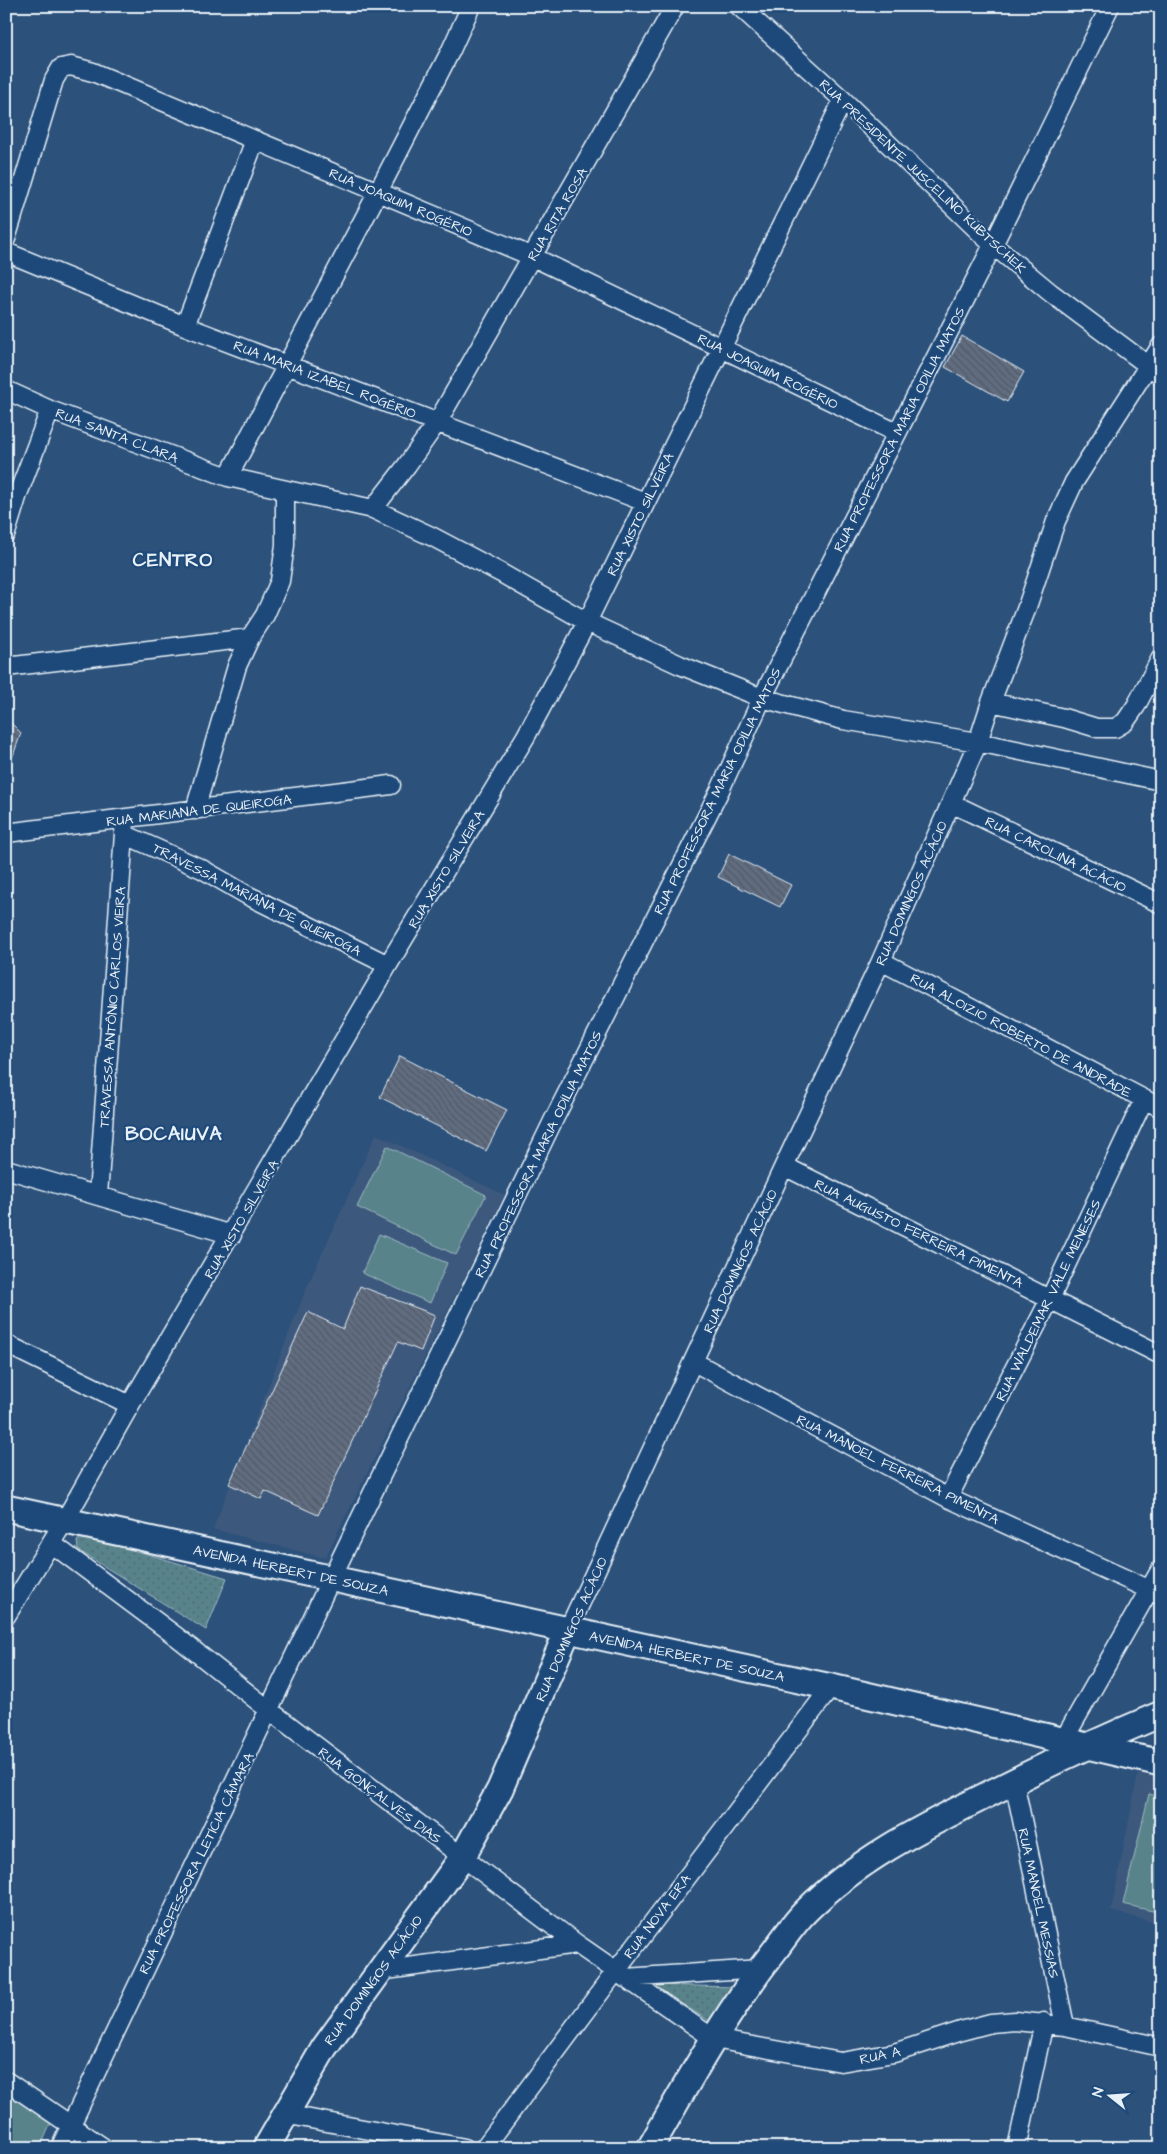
<svg xmlns="http://www.w3.org/2000/svg" width="1167" height="2154" viewBox="0 0 1167 2154" font-family="'Architects Daughter',sans-serif">
<defs>
<pattern id="grass-dots" width="8" height="8" patternUnits="userSpaceOnUse" patternTransform="scale(1.25)"><rect width="8" height="8" fill="#58838b"/><path d="M2 2h.1M6 6h.1" fill="none" stroke="#516b71" stroke-width="1.8" stroke-linecap="round"/></pattern>
<pattern id="building-back-hatch" width="6" height="6" patternUnits="userSpaceOnUse" patternTransform="scale(1.25)"><rect width="6" height="6" fill="#616d81"/><path d="M-1 5l2 2M0 0l6 6M5-1l2 2" fill="none" stroke="#525963"/></pattern>
</defs>
<rect width="100%" height="100%" fill="#2c517b"/>
<filter id="ink" filterUnits="userSpaceOnUse"><feTurbulence type="fractalNoise" baseFrequency=".02" numOctaves="2"/><feDisplacementMap in="SourceGraphic" scale="10" xChannelSelector="R" yChannelSelector="G"/><feConvolveMatrix kernelMatrix="1 2 1 2 8 2 1 2 1" color-interpolation-filters="sRGB"/></filter>
<g filter="url(#ink)">
<path fill="#3c597d" d="M376,1134L505,1195L325,1558L213,1529L306,1289Z
M1138,1774L1161,1778V1924L1111,1911Z"/>
<path fill="url(#grass-dots)" stroke="#a0bac2" d="M85,1535L227,1578L206,1630L78,1550L77,1541Z
M652,1985L737,1987L714,2024Z"/>
<path fill="#58838b" stroke="#a0bac2" d="M387,1146L486,1195L456,1255L357,1207Z
M379,1234L447,1263L430,1303L362,1273Z
M1149,1794L1161,1797V1913L1123,1904Z
M6,2091L51,2123L40,2148H6Z"/>
<path fill="url(#building-back-hatch)" stroke="#e8f1f8" d="M962,336L1024,372L1007,402L945,367Z
M6,718L21,733L8,770H6Z
M729,854L791,885L780,907L718,877Z
M400,1056L507,1110L486,1151L380,1097Z
M360,1286L435,1315L421,1351L398,1342L318,1515L265,1491L261,1499L229,1484L308,1312L343,1329Z"/>
<g fill="none" stroke-linecap="round" stroke-linejoin="round">
<defs>
<path id="street" d="M739,6L843,100L993,245L1051,293L1161,375
M6,239L54,80L61,68L71,66L93,72L533,257L897,433
M6,252L185,326L645,502
M185,326L255,140
M6,390L50,410L228,477L373,509L433,537L501,573L587,622L680,665L762,698L843,720L978,742L1161,781
M228,477L378,192L451,50L471,6
M373,509L407,465L438,421L675,6
M6,533L18,494L50,410
M6,667L250,638
M991,702L1064,718L1097,728H1115L1125,722L1136,706L1161,658
M951,803L1161,904
M195,810L237,666L250,638L265,615L280,581L285,545V490
M6,833L391,785
M126,835L202,869L247,895L388,965
M881,961L1161,1108
M784,1166L1161,1355
M6,1169L232,1235
M98,1195L125,820
M6,1344L130,1405
M694,1362L948,1498L1161,1595
M948,1498L1050,1299L1144,1099
M51,1543L177,1637L269,1710L577,1944L714,2039L841,2062L894,2053L961,2031L991,2023L1015,2021L1065,2026L1161,2047
M6,1616L65,1520L130,1405L388,965L526,736L587,622L843,100
M568,1630L784,1166L881,961L978,742L991,702L1026,610L1056,521L1074,482L1161,346
M1063,1741L1161,1569
M1014,1781L1065,2026
M379,1971L577,1944
M625,1978L760,1969
M6,2081L104,2148
M284,2114L465,2148
M60,2148L331,1579L554,1119L720,790L762,698L993,245L1110,6
M484,2148L616,1971L831,1687
M1017,2148L1044,2022"/>
<path id="secondary" d="M6,1508L831,1687L1161,1763
M266,2148L324,2048L462,1858L500,1789L568,1630
M650,2148C689,2080 727,2011 775,1950C785,1937 794,1923 806,1911C856,1861 917,1830 979,1799C1039,1768 1099,1740 1161,1714"/>
</defs>
<use href="#street" stroke="#e8f1f8" stroke-width="21"/>
<use href="#secondary" stroke="#e8f1f8" stroke-width="29"/>
<use href="#street" stroke="#1f4a7a" stroke-width="18"/>
<use href="#secondary" stroke="#1f4a7a" stroke-width="25"/>
</g>
</g>
<g text-anchor="middle" stroke-width="4.5" stroke-linejoin="round" paint-order="stroke">
<g font-size="14" fill="#e8f1f8" stroke="#1f4a7a">
<text transform="translate(923 176) rotate(43)" y="5">RUA PRESIDENTE JUSCELINO KUBTSCHEK</text>
<text transform="translate(401 202) rotate(23)" y="5">RUA JOAQUIM ROGÉRIO</text>
<text transform="translate(557 214) rotate(-60)" y="5">RUA RITA ROSA</text>
<text transform="translate(768 371) rotate(26)" y="5">RUA JOAQUIM ROGÉRIO</text>
<text transform="translate(325 379) rotate(21)" y="5">RUA MARIA IZABEL ROGÉRIO</text>
<text transform="translate(899 429) rotate(-63)" y="5">RUA PROFESSORA MARIA ODÍLIA MATOS</text>
<text transform="translate(117 435) rotate(21)" y="5">RUA SANTA CLARA</text>
<text transform="translate(640 514) rotate(-64)" y="5">RUA XISTO SILVEIRA</text>
<text transform="translate(717 791) rotate(-64)" y="5">RUA PROFESSORA MARIA ODÍLIA MATOS</text>
<text transform="translate(199 810) rotate(-7)" y="5">RUA MARIANA DE QUEIROGA</text>
<text transform="translate(1056 854) rotate(26)" y="5">RUA CAROLINA ACÁCIO</text>
<text transform="translate(446 869) rotate(-59)" y="5">RUA XISTO SILVEIRA</text>
<text transform="translate(911 893) rotate(-66)" y="5">RUA DOMINGOS ACÁCIO</text>
<text transform="translate(257 899) rotate(27)" y="5">TRAVESSA MARIANA DE QUEIROGA</text>
<text transform="translate(112 1007) rotate(-86)" y="5">TRAVESSA ANTÔNIO CARLOS VIEIRA</text>
<text transform="translate(1021 1035) rotate(28)" y="5">RUA ALOIZIO ROBERTO DE ANDRADE</text>
<text transform="translate(538 1154) rotate(-64)" y="5">RUA PROFESSORA MARIA ODÍLIA MATOS</text>
<text transform="translate(241 1219) rotate(-60)" y="5">RUA XISTO SILVEIRA</text>
<text transform="translate(919 1233) rotate(26)" y="5">RUA AUGUSTO FERREIRA PIMENTA</text>
<text transform="translate(740 1261) rotate(-65)" y="5">RUA DOMINGOS ACÁCIO</text>
<text transform="translate(1048 1300) rotate(-64)" y="5">RUA WALDEMAR VALE MENESES</text>
<text transform="translate(898 1469) rotate(27)" y="5">RUA MANOEL FERREIRA PIMENTA</text>
<text transform="translate(291 1570) rotate(12)" y="5">AVENIDA HERBERT DE SOUZA</text>
<text transform="translate(571 1629) rotate(-66)" y="5">RUA DOMINGOS ACÁCIO</text>
<text transform="translate(687 1656) rotate(12)" y="5">AVENIDA HERBERT DE SOUZA</text>
<text transform="translate(380 1795) rotate(37)" y="5">RUA GONÇALVES DIAS</text>
<text transform="translate(196 1863) rotate(-64)" y="5">RUA PROFESSORA LETÍCIA CÂMARA</text>
<text transform="translate(1039 1903) rotate(78)" y="5">RUA MANOEL MESSIAS</text>
<text transform="translate(657 1916) rotate(-53)" y="5">RUA NOVA ERA</text>
<text transform="translate(373 1980) rotate(-54)" y="5">RUA DOMINGOS ACÁCIO</text>
<text transform="translate(880 2055) rotate(-12)" y="5">RUA A</text>
</g>
<g font-size="19" font-weight="bold" letter-spacing="1" fill="#e8f1f8" stroke="#1f4a7a">
<text x="173" y="566">CENTRO</text>
<text x="174" y="1140">BOCAIUVA</text>
</g>
</g>
<rect width="1167" height="2154" fill="none" stroke="#1f4a7a" stroke-width="25"/>
<rect x="12" y="12" width="1142" height="2129" fill="none" stroke="#e8f1f8" stroke-width="2" filter="url(#ink)"/>
<g transform="translate(1110 2096) rotate(287)" stroke="#1f4a7a" stroke-width="4" paint-order="stroke">
<path d="M0-4L9 19L0 12L-9 19Z" fill="#e8f1f8"/>
<text y="-8" font-size="14" font-weight="bold" text-anchor="middle" fill="#e8f1f8">N</text>
</g>
</svg>
